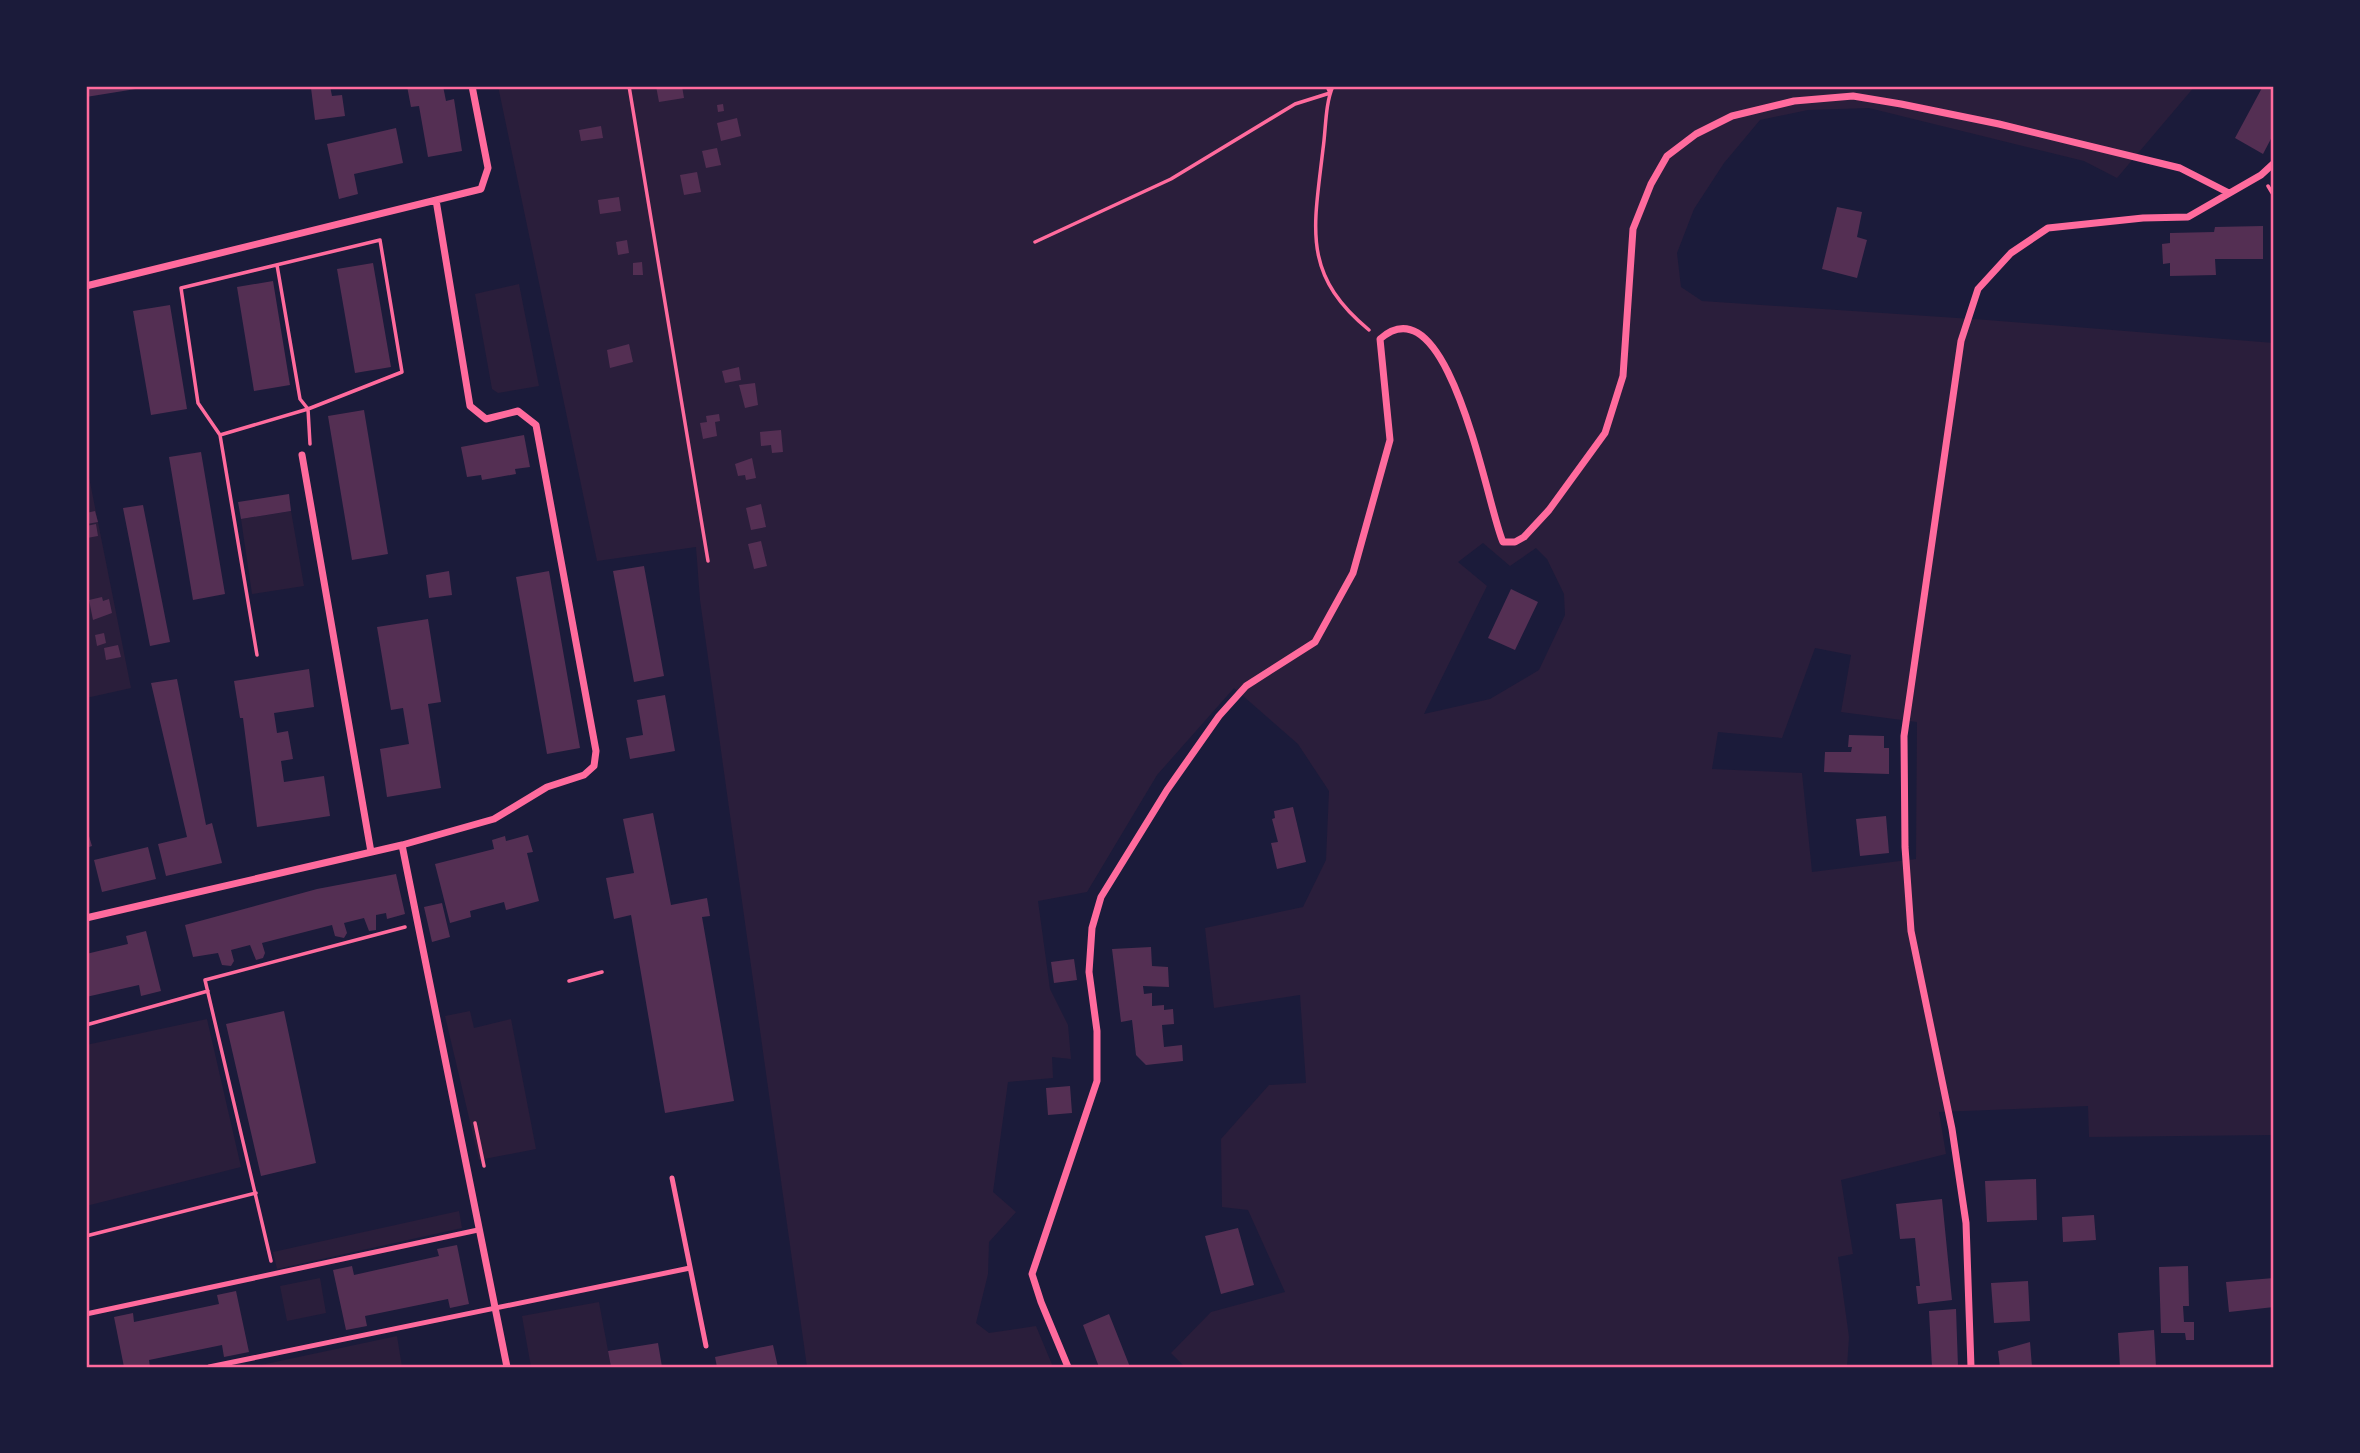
<svg xmlns="http://www.w3.org/2000/svg" width="2360" height="1453" viewBox="0 0 2360 1453" font-family="Merriweather,serif">
<rect width="100%" height="100%" fill="#1b1b3a"/>
<path fill="#2a1e3b" fill-rule="evenodd" d="M498,86H2195L2117,178L2084,161L1869,108L1808,110L1760,120L1724,163L1694,209L1677,253L1681,287L1702,301L1987,320L2274,343V1135L2089,1137L2088,1106L1939,1112L1946,1154L1841,1180L1853,1254L1838,1257L1849,1337L1847,1367H1185L1171,1353L1211,1312L1285,1292L1248,1210L1222,1207L1221,1139L1269,1085L1306,1083L1300,995L1214,1008L1205,928L1303,907L1326,860L1329,791L1298,744L1234,688L1157,775L1087,892L1038,901L1050,989L1068,1025L1071,1059L1052,1057L1053,1078L1008,1082L993,1192L1016,1212L989,1242L988,1274L976,1323L989,1333L1036,1326L1053,1367H807L700,600L696,547L597,561ZM1483,543L1510,566L1536,548L1547,559L1564,594L1565,615L1539,670L1490,699L1424,714L1487,586L1458,562ZM1815,648L1851,655L1841,712L1917,722L1916,859L1812,872L1802,773L1712,769L1718,732L1782,738Z
M519,284L539,386L498,393L492,389L475,294Z
M86,462L131,688L86,698Z
M291,511L304,586L252,594L241,519Z
M470,1011L474,1028L511,1019L536,1149L479,1160L445,1016Z
M207,1019L241,1167L86,1206V1045Z
M459,1211L462,1228L277,1269L273,1252Z
M320,1278L326,1313L287,1321L280,1286Z
M599,1302L611,1367H531L522,1316Z
M397,1336L402,1367H252Z"/>
<path fill="#542f53" d="M86,86H147L148,87L86,97Z
M330,86L332,96L342,95L345,116L315,120L311,88Z
M407,86H443L446,101L454,99L462,151L428,157L419,106L411,107Z
M656,86H682L684,98L659,102Z
M2263,86H2274V133L2263,154L2235,138Z
M723,104L724,111L718,112L717,105Z
M737,118L741,136L721,141L717,123Z
M601,126L603,138L581,141L579,130Z
M396,128L403,163L354,174L358,194L339,199L327,144Z
M717,148L721,165L706,168L702,151Z
M697,172L701,192L684,195L680,175Z
M619,197L621,211L600,214L598,200Z
M1837,207L1862,212L1857,237L1867,240L1857,278L1822,269Z
M2263,226V259H2215L2216,275L2170,276V263L2163,264L2162,244L2170,243V233L2214,232L2215,227Z
M627,240L629,253L618,255L616,242Z
M642,262L643,275H633V263Z
M373,263L391,367L355,373L337,269Z
M273,281L290,385L254,391L237,287Z
M170,305L187,409L151,415L133,311Z
M629,344L633,362L610,368L607,350Z
M739,367L741,380L725,383L722,371Z
M755,383L758,405L745,408L739,385Z
M364,410L388,554L352,560L328,416Z
M719,414L720,421L715,422L717,436L703,439L700,423L707,422L706,416Z
M781,430L783,452L772,453L771,445L761,446L760,432Z
M524,435L530,467L515,469L516,474L482,480L481,475L467,477L461,447Z
M201,452L225,594L193,600L169,457Z
M752,458L756,478L746,480L745,475L738,476L735,464Z
M289,494L291,511L241,519L238,502Z
M761,504L766,527L751,530L746,508Z
M143,505L170,642L150,646L123,508Z
M95,511L98,522L87,524L86,513Z
M96,524L98,536L87,538L86,526Z
M761,541L767,566L754,569L748,544Z
M644,566L664,676L634,682L613,571Z
M449,571L452,595L429,598L426,575Z
M549,571L580,748L547,754L516,577Z
M1511,589L1538,602L1515,650L1488,638Z
M102,597L103,601L109,599L112,613L93,620L89,600Z
M428,619L441,702L428,704L441,788L387,797L380,749L409,744L403,708L391,710L377,627Z
M104,633L106,643L97,646L95,635Z
M118,645L121,657L106,660L104,648Z
M309,669L314,707L274,713L277,733L288,731L293,759L281,761L284,782L324,776L330,816L257,827L243,718H240L234,681Z
M177,679L206,825L212,823L222,863L166,876L158,844L187,837L151,683Z
M665,695L675,751L630,759L626,738L643,735L637,700Z
M1849,735L1884,736V748H1889V774L1824,772L1825,752H1851L1852,747H1848Z
M1293,807L1306,862L1277,869L1271,843L1278,842L1272,819L1275,818L1274,811Z
M653,813L671,905L707,898L710,916L702,917L734,1101L665,1113L631,915L614,919L606,878L634,873L623,819Z
M1886,816L1889,853L1860,856L1856,819Z
M86,826L92,846L86,848Z
M528,835L533,852L527,853L539,901L506,910L504,902L470,911L471,917L450,923L435,864L494,849L492,840L505,836L506,841Z
M148,847L156,879L102,892L94,860Z
M396,874L405,914L387,919L386,913L376,915V930L369,931L364,918L344,923L347,933L344,938L335,936L332,925L262,943L265,953L263,958L256,960L250,945L231,950L234,961L231,966L222,965L218,953L193,957L185,925L317,889Z
M442,903L450,937L432,942L424,907Z
M146,931L161,991L141,996L139,985L86,997V954L128,944L126,936Z
M1151,947L1152,966L1168,967L1169,987L1143,986L1144,994L1152,993V1006L1164,1005V1010L1173,1009L1174,1024L1162,1025L1164,1047L1182,1045L1183,1061L1146,1065L1136,1055L1132,1020L1121,1022L1112,949Z
M1074,959L1077,980L1054,983L1051,962Z
M284,1011L316,1163L261,1176L226,1024Z
M1070,1086L1072,1113L1048,1115L1046,1088Z
M2036,1179L2037,1220L1987,1222L1985,1181Z
M1942,1199L1952,1300L1918,1304L1916,1286H1920L1915,1238L1900,1239L1896,1204Z
M2094,1215L2096,1240L2063,1242L2062,1217Z
M1238,1228L1254,1285L1221,1294L1205,1236Z
M457,1245L469,1304L450,1308L448,1299L365,1316L367,1326L346,1330L333,1270L352,1266L354,1275L439,1256L437,1249Z
M2188,1266L2189,1306H2183L2184,1322H2194V1340H2186L2185,1333H2161L2159,1267Z
M2274,1278V1307L2229,1312L2226,1282Z
M2028,1281L2030,1321L1994,1323L1991,1283Z
M236,1291L249,1352L224,1357L222,1345L149,1360L150,1367H124L114,1317L133,1313L134,1322L219,1304L217,1295Z
M1956,1309L1958,1367H1932L1929,1311Z
M1109,1314L1130,1367H1099L1083,1325Z
M2154,1330L2156,1367H2120L2118,1333Z
M2030,1342L2032,1367H2000L1998,1351Z
M658,1343L662,1367H611L608,1351Z
M773,1345L778,1367H717L715,1357Z"/>
<g fill="none" stroke-linecap="round" stroke-linejoin="round">
<path stroke="#ff6b9d" stroke-width="3.5" d="M629,86L708,561
M1333,86C1325,104 1326,129 1323,149C1314,228 1301,274 1369,330
M2268,186L2274,196
M380,240L402,372L308,409L220,435L198,403L181,288Z
M1035,242L1171,179L1295,104L1330,93L1327,86
M277,265L300,399L308,409L310,444
M220,435L257,655
M569,981L602,972
M86,1025L208,991
M475,1123L484,1166
M86,1236L256,1193
M271,1261L205,980L405,927"/>
<path stroke="#ff6b9d" stroke-width="5" d="M672,1178L706,1346
M86,1314L478,1230
M209,1367L690,1268"/>
<path stroke="#ff6b9d" stroke-width="7" d="M86,286L481,189L488,168L472,86
M302,455L371,852
M402,845L507,1367
M86,918L402,845L494,819L547,787L584,775L594,766L596,751L536,425L518,411L486,419L470,406L436,200
M1068,1367L1041,1302L1032,1274L1097,1081V1031L1089,972L1092,928L1101,897L1167,790L1219,716L1246,686L1315,642L1353,573L1390,440L1380,339C1450,277 1488,511 1503,542H1515L1524,537L1549,510L1605,433L1623,376L1633,229L1651,184L1667,156L1696,134L1732,116L1794,101L1853,96L1901,104L1999,124L2180,168L2229,193
M1971,1367L1966,1223L1952,1129L1911,931L1905,847L1904,736L1961,341L1978,289L2011,253L2048,228L2143,218L2188,217L2261,175L2274,163"/>
</g>
<rect width="2360" height="1453" fill="none" stroke="#1b1b3a" stroke-width="175"/>
<rect x="88" y="88" width="2184" height="1278" fill="none" stroke="#ff6b9d" stroke-width="2.5"/>
</svg>
